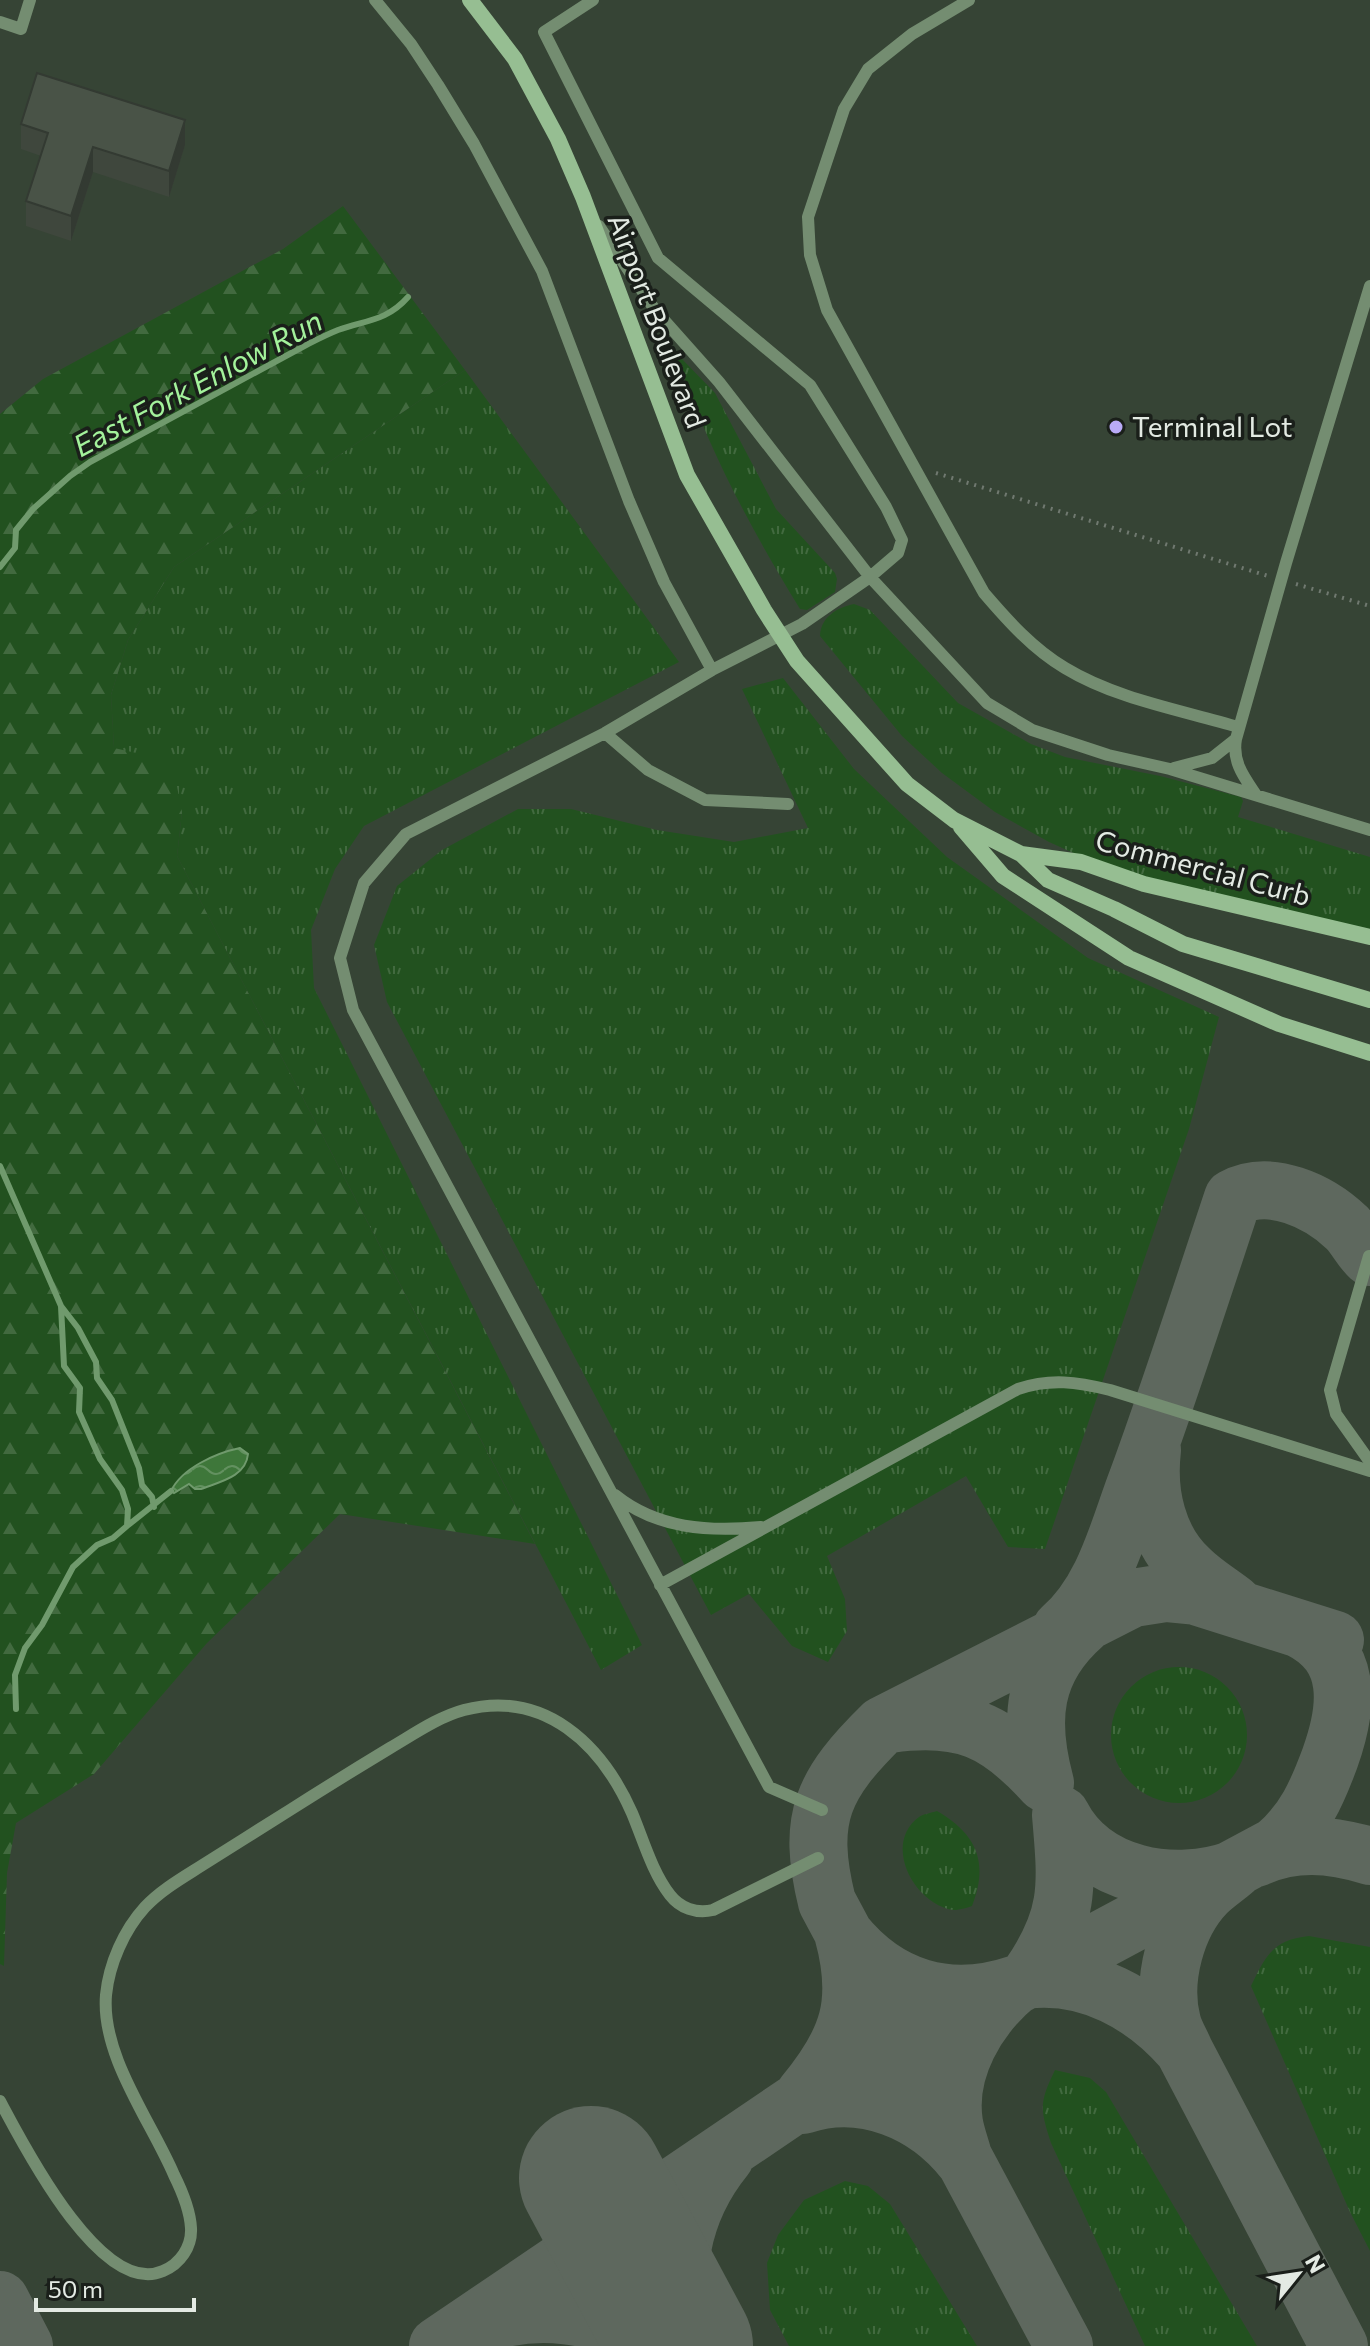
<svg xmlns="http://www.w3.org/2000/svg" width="1370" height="2346" viewBox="0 0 1370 2346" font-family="Commissioner,sans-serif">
<defs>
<pattern id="grass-tufts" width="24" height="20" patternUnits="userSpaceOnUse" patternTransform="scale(2)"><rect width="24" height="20" fill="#22511f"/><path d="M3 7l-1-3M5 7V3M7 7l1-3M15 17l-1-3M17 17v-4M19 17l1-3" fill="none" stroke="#426a3f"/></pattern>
<pattern id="forest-firs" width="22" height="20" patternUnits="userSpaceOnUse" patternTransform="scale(2)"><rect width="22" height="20" fill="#22511f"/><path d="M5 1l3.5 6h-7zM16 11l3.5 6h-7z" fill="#426a3f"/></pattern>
<pattern id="water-waves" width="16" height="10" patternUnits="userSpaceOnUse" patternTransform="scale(2)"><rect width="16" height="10" fill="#3e773a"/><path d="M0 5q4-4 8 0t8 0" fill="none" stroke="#639160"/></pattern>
</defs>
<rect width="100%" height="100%" fill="#2f392e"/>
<path fill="#364435" d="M0,0H1370V2346H0Z"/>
<path fill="url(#grass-tufts)" d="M682,359L715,393L776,509L835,573L837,579L835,592L807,610L800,609C751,529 708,449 678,360Z
M465,370L679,662L364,826L335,869L311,930L314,988L642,1645L601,1670L177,856L182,812L114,749L111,695L128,640L174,567Z
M854,604L870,610L958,703L1031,744L1065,757L1160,776L1241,797L1243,801L1238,817L1370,857V929L1152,882L1089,860L1049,842L995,812L942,773L902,736L820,636C821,617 836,608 854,604Z
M783,678L854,769L947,857L1088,958L1219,1017L1189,1129L1045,1549L1008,1547L966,1476L827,1556L845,1599L847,1631L828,1662L792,1646L749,1594L711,1615L387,1002L374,945L397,886L442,850L518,809H571L657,830L734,842L808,828L742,689Z
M1111 1735a68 68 0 1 1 136 0a68 68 0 1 1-136 0Z
M937,1811C977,1834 989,1863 972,1906C967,1908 959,1910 953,1910C914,1904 882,1844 919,1817C923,1814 931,1813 937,1811Z
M1309,1936L1370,1947V2251L1350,2212L1251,1986C1266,1955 1273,1940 1309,1936Z
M1055,2070L1090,2078L1106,2092L1257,2346H1145L1051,2143C1040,2109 1039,2103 1055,2070Z
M845,2181L868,2186L890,2204L977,2346H789L770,2310L767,2263L778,2235L804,2200Z"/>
<path fill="url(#forest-firs)" d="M343,206L465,370L174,567L128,640L111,695L114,748L172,761L182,812L177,856L535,1544L340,1514L207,1643L94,1774L16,1823L7,1873L4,1966L0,1964V414L43,379L283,249Z"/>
<path fill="url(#water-waves)" stroke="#709a6d" stroke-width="2" d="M240,1448L248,1454C246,1477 219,1482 201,1489H195L189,1484L174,1493L171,1491C182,1468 216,1453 240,1448Z"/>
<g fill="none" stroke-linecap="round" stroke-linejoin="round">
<path stroke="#709a6d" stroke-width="6" d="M0,567L15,548L16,530L33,509L70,476L90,462L308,344C318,339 328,334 338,330C366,320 387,321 408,297
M0,1166L61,1306L64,1366L80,1388L79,1412L100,1459L122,1490L128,1509L127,1526L113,1538L97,1545L73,1567L42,1625L25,1648L15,1675L16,1709
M61,1306L78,1328L96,1362L97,1378L112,1400L139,1468L142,1485L152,1497L154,1507
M127,1526L171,1491"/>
<path stroke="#5e685e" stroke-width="58" d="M1152,1450C1147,1493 1157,1540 1190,1570C1203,1583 1220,1593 1234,1604
M1061,1629C1105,1591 1118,1530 1138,1478C1172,1385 1202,1291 1233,1198C1270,1178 1319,1201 1347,1228C1356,1237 1361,1249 1370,1257
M890,1724C962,1714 997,1730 1045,1783C1028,1720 1032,1670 1083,1625
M1256,1858C1294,1841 1330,1844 1370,1856
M1025,1980C1088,1972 1144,2004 1184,2050C1180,2041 1174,2031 1172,2022C1161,1980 1176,1924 1206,1893C1215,1884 1226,1877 1235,1869C1174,1891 1093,1877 1061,1815C1067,1885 1071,1917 1028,1978
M1166,2016L1339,2346
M803,2105C863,2085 926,2112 964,2160C961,2148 956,2135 954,2123C946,2069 977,2017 1017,1984C949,2007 888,1989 843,1933C862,2002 849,2041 804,2095
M0,2300L24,2346
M477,2326C534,2305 599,2312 650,2346
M438,2346L795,2104L1276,1846C1305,1821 1317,1793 1330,1758C1348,1708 1354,1656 1300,1629
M689,2346C668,2279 681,2211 725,2157
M1064,2346L827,1902C806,1817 823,1784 883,1725L1133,1598L1165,1593L1196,1596L1335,1640"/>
<path stroke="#5e685e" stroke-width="144" d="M591,2178L681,2346"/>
<path stroke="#707970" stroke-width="4" stroke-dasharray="2 6" stroke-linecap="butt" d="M936,473L1268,576
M1296,584L1370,606"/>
<path stroke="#748d71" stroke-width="12" d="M375,0L411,44L438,85L474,144L542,271L629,501L664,582L712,670
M593,0L544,32L658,258L810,385L886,507L902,540L898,553L870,577L802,624L712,670L605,733L406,834L364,883L340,958L353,1010L769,1787L822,1810
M969,0L912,34L868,69L844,109L808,217L810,255L827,310L984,593C1008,621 1033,649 1065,668C1116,699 1181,710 1238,727
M0,22L21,29L30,0
M599,226L655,310L719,382L870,577L987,703L1032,730L1108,755L1170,769L1370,830
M605,733L648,770L705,800L788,804
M1174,768L1212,758L1236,739
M1256,795C1244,777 1232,762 1236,739L1286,563L1370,286
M1369,1256L1330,1390L1336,1414L1370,1462
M615,1495C657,1529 709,1532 761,1527
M660,1585L1018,1389C1051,1378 1077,1382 1110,1390L1370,1471
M0,2101C23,2144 101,2298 163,2271C180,2264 192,2247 191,2228C190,2210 182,2191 174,2175C151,2121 101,2056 106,1995C109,1964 124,1930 145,1907C161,1890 182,1878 201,1866C231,1847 260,1829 290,1810C323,1789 357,1768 390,1748C414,1734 438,1717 464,1710C545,1689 602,1745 632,1813C643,1839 652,1872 670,1895C680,1908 696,1914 713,1910L818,1858"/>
<path stroke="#96be92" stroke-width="16" d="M470,0L515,59L558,139L583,197L687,475L764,610L797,661L907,784L954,820L1021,854L1048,880L1114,909L1183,944L1370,1000
M961,827L1003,876L1129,958L1279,1024L1370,1053
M1021,854L1081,862L1144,884L1370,937"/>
</g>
<path fill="#3f473d" d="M21,124L185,145L169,197L93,172L71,241L26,226V201L41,156L21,149Z"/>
<path fill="#333a32" d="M185,120V145L169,197V171Z
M93,147V172L71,241V216Z"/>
<path fill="#495347" stroke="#333a32" stroke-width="2" d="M37,73L185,120L169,171L93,147L71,216L26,201L48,133L21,124Z"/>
<circle fill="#b9abf7" stroke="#1a1f1a" stroke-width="3" cx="1116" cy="427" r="8"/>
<g text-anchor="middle" stroke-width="7" stroke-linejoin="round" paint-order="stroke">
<g font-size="28" fill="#e3eae3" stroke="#1a1f1a">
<text transform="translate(657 321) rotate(69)" y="10">Airport Boulevard</text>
<text transform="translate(1203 868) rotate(15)" y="10">Commercial Curb</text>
</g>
<g font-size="28" fill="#e3eae3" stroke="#1a1f1a" text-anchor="start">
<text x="1132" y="437">Terminal Lot</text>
</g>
<g font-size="30" font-style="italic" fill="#a3f29b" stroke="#1a1f1a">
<text transform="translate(198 384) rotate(-28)" y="10">East Fork Enlow Run</text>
</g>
</g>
<g transform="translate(1298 2274) rotate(60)" stroke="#1a1f1a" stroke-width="6" paint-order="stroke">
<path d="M0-6L14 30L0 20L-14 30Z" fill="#e3eae3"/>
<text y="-12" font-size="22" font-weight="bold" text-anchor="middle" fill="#e3eae3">N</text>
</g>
<path d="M36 2298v12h158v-12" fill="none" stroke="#e3eae3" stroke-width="4"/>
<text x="48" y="2298" font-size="24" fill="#e3eae3" stroke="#1a1f1a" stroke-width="6" paint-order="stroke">50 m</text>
</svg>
